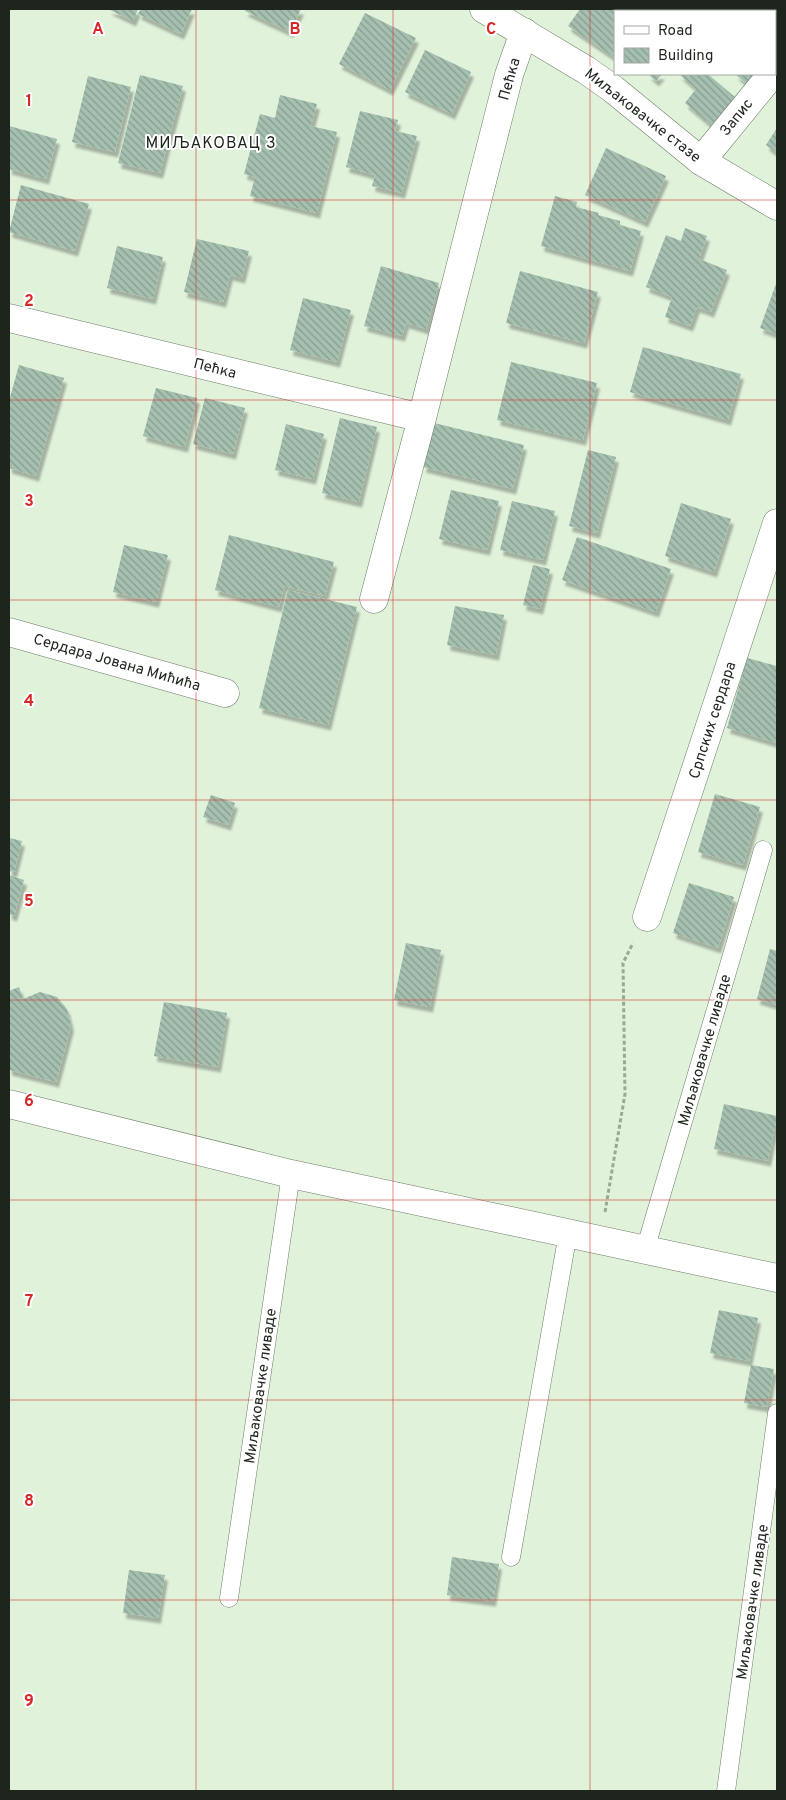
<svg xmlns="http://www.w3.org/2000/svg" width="786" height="1800" viewBox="0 0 786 1800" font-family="Overpass,sans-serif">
<defs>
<pattern id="building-back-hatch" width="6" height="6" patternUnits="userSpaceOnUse" patternTransform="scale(1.25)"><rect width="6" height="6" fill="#a5c0b0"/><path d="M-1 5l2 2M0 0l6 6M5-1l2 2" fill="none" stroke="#869c8e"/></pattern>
<filter id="shadow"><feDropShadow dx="3" dy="5.5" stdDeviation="1" flood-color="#0004"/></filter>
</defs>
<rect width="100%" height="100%" fill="#e0f2da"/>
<path fill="url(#building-back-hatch)" filter="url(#shadow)" d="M108,9H138L133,21Z
M141,9H192L181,34L138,14Z
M246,9H301L290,32L245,11Z
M580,9H628L632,11H615V58L568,26Z
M688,9H710L713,11H686Z
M365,13L416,38L390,90L339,64Z
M425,50L471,72L452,114L405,92Z
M648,74H662L656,81Z
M679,74H710L709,75L735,97L711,125L685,103L696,89Z
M735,74H756L747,84Z
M140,75L183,86L160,173L118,163Z
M88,76L131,87L115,152L72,142Z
M280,95L317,104L311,126L337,132L317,213L250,196L255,177L244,174L260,114L275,118Z
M360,111L398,120L395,131L417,136L402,193L372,186L375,175L346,167Z
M9,126L57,139L46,179L9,169Z
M777,128V153L766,145Z
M606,148L666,176L645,222L585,195Z
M21,185L89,204L75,251L9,232Z
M555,196L577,202L576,207L599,213L598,215L620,221V225L641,231L630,271L541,246Z
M685,228L707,236L699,259L727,270L711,312L697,307L690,326L665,317L672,297L646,287L666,235L681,241Z
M197,239L249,251L242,278L230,275L223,302L184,292Z
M117,246L163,257L153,299L107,288Z
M381,266L439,283L426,329L406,323L402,336L364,326Z
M520,271L598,292L584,343L506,323Z
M777,281V334L760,328Z
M303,298L351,310L337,362L290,350Z
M643,347L741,374L728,420L630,392Z
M511,362L597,383L583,440L497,420Z
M19,365L64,378L36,476L9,468V401Z
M156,388L197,398L185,447L143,436Z
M205,398L245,408L233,454L193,444Z
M340,418L377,427L359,502L322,493Z
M434,423L524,445L513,489L423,467Z
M286,424L324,434L313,479L275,470Z
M588,450L616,457L597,533L569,526Z
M451,490L499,501L487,550L439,539Z
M512,501L555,511L543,560L500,550Z
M681,503L731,519L714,572L665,556Z
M229,535L334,562L325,596L284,586L279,607L215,590Z
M577,537L671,569L656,612L562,580Z
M124,545L168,555L156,602L113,592Z
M533,565L550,569L540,609L523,605Z
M288,590L357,607L328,725L259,708Z
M455,606L504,615L496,655L447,645Z
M747,658L777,666V743L727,728Z
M715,794L760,807L743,865L698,852Z
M211,795L235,803L228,825L203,817Z
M9,838L22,841L14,872L9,871Z
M9,875L24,880L14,916L9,914Z
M689,883L734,897L718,948L673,933Z
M406,943L441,950L430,1007L394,1000Z
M770,949L777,951V1005L757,999Z
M19,987L23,999L40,992L57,997L67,1009L71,1026L56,1082L9,1070L10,1047L9,1046V991Z
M164,1002L227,1013L218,1067L154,1056Z
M724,1104L777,1116L768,1161L714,1149Z
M719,1310L758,1318L749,1361L710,1353Z
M751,1365L774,1369L767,1407L744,1403Z
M452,1557L499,1564L493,1601L447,1595Z
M129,1570L165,1575L158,1618L123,1613Z"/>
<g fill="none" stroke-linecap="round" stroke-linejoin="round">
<defs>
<path id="lane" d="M645,1250L763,850
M511,1557L568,1233
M229,1598L291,1174
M726,1791L777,1413"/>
<path id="street" d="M701,161L772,74
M9,318L422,418
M374,599L422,418L509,75L524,32
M9,632L225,693
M647,917L777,523
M9,1104L291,1174L777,1278"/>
<path id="secondary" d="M484,9L586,70L613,89L701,161L777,206"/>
</defs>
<use href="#lane" stroke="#6d7d67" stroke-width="19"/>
<use href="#street" stroke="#6d7d67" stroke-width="29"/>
<use href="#secondary" stroke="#6d7d67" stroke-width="29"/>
<path stroke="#9aa896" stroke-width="3" stroke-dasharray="4 2.5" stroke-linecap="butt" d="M605,1212L625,1094L623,963L633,943"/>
<use href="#lane" stroke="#fff" stroke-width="18"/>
<use href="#street" stroke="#fff" stroke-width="28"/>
<use href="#secondary" stroke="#fff" stroke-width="28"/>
</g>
<path fill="none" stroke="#d62828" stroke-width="1" stroke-opacity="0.55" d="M196,9V1791M393,9V1791M590,9V1791M9,200H777M9,400H777M9,600H777M9,800H777M9,1000H777M9,1200H777M9,1400H777M9,1600H777"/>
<g text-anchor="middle" stroke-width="4" stroke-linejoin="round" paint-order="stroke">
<g font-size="15" fill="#1e251c" stroke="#fff">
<text transform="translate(509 79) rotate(-74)" y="5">Пећка</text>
<text transform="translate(643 115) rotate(38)" y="5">Миљаковачке стазе</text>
<text transform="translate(736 117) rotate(-51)" y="5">Запис</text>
<text transform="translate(215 368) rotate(14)" y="5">Пећка</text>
<text transform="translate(117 662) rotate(16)" y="5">Сердара Јована Мићића</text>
<text transform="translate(712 720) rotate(-72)" y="5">Српских сердара</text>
<text transform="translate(704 1050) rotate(-74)" y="5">Миљаковачке ливаде</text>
<text transform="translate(260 1386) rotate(-82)" y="5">Миљаковачке ливаде</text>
<text transform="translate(752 1602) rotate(-82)" y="5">Миљаковачке ливаде</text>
</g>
<g font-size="16" letter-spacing="1" fill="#1e251c" stroke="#fff">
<text x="211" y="148">МИЉАКОВАЦ 3</text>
</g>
</g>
<g font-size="16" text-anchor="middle" font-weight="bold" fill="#d62828" stroke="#fff" stroke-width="4" stroke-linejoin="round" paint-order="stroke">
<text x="98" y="34">A</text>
<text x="295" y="34">B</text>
<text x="491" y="34">C</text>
<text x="29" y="106">1</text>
<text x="29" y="306">2</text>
<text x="29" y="506">3</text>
<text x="29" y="706">4</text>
<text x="29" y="906">5</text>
<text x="29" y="1106">6</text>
<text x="29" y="1306">7</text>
<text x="29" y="1506">8</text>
<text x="29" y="1706">9</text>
</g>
<rect width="786" height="1800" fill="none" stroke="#1e251c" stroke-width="20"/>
<rect x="614" y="10" width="162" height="65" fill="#ffffff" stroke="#a5a8a4"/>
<rect x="624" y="26" width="25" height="8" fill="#ffffff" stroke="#a5a8a4"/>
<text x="658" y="35" font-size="15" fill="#1e251c">Road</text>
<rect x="624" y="48" width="25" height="15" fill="url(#building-back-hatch)" stroke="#a5a8a4"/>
<text x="658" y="60" font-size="15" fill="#1e251c">Building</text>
</svg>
